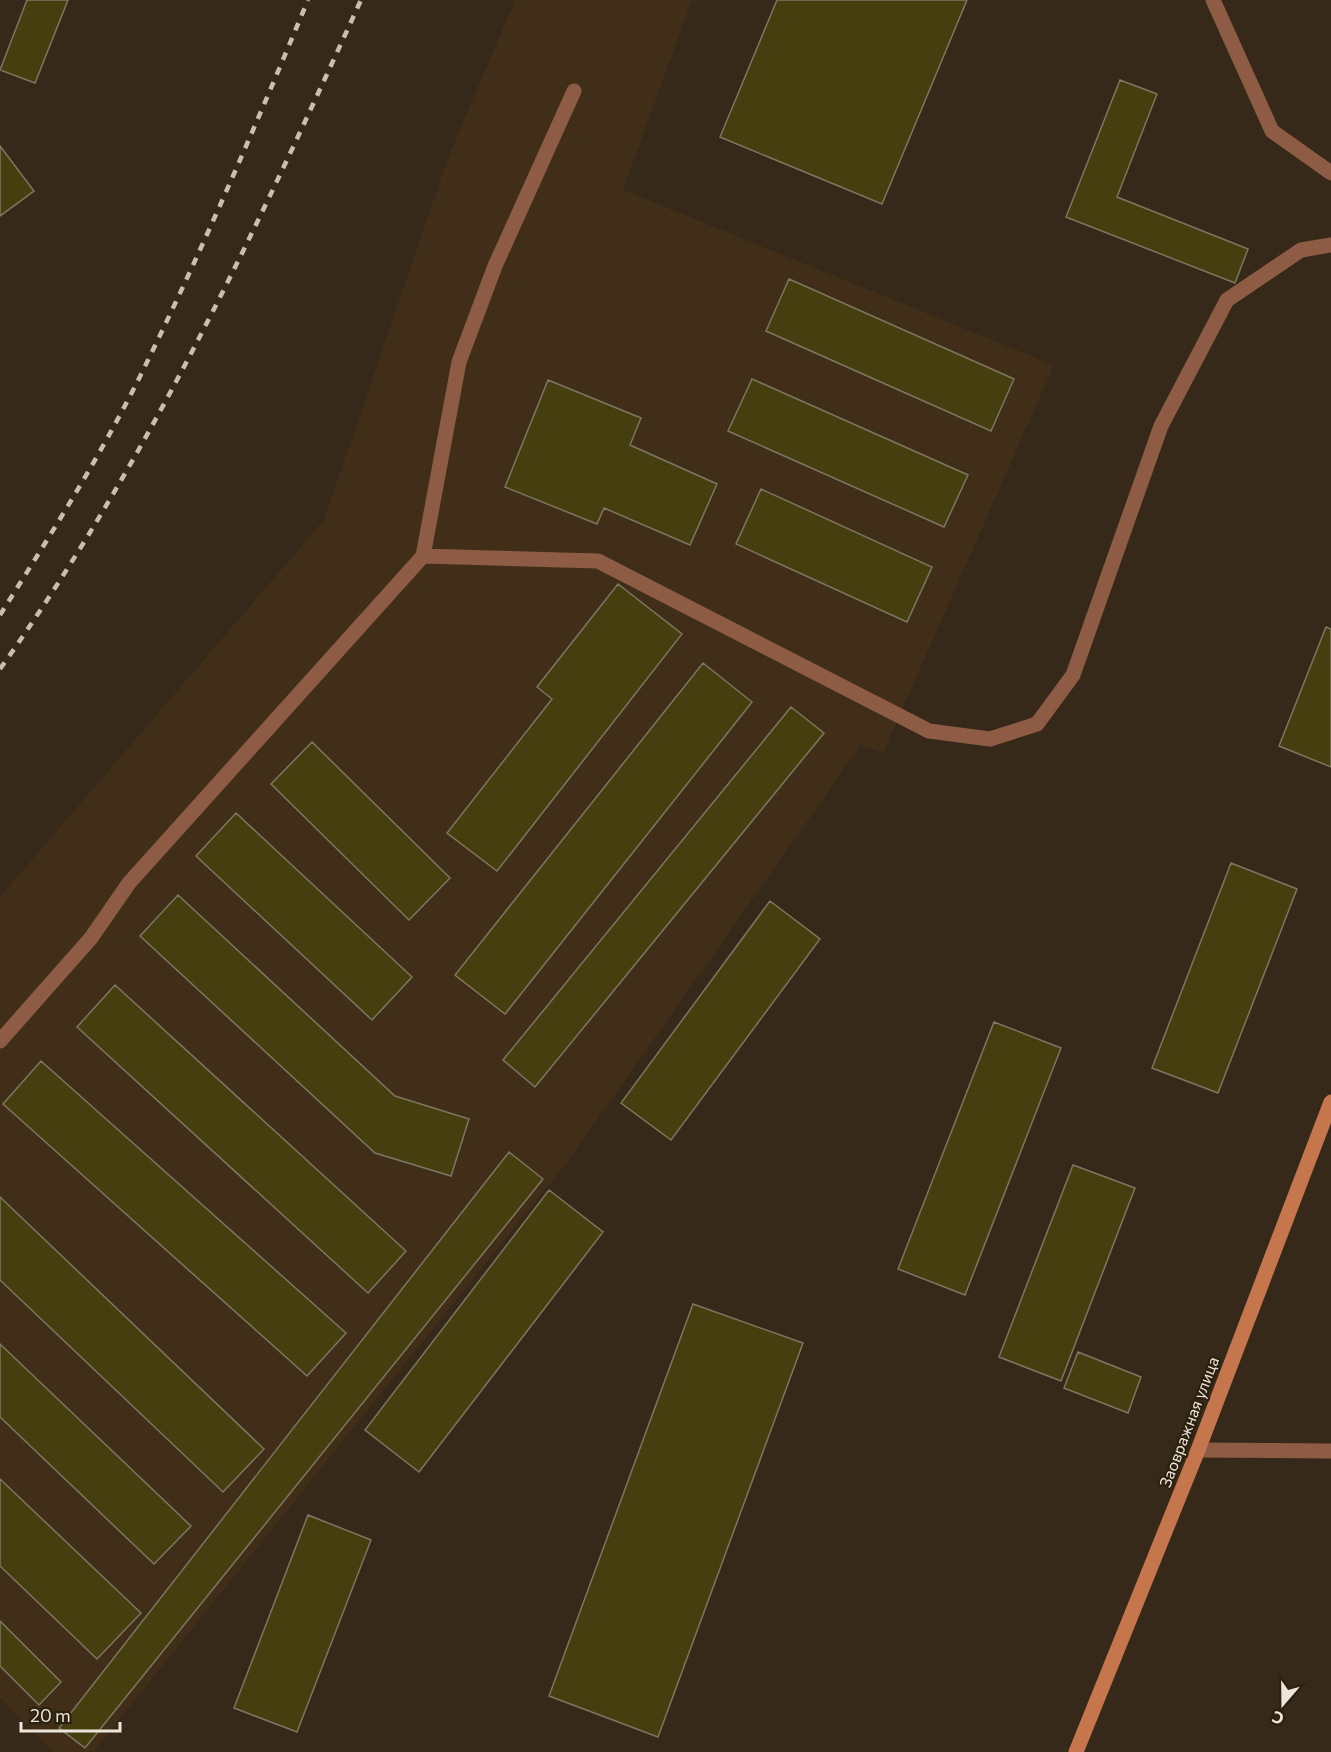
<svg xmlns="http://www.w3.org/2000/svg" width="1331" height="1752" viewBox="0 0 1331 1752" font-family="Commissioner,sans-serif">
<rect width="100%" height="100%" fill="#362919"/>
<path fill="#402e18" d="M515,0H692L623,190L1054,365L883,753L861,745L571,1157L93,1752H53L0,1697V897L324,520L448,158Z"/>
<path fill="#473e10" stroke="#7c7761" stroke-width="1.5" d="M27,0H68L35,83L0,70Z
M777,0H967L882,204L720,137Z
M1120,80L1157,94L1117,197L1248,249L1235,283L1066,217Z
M0,146L34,191L0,216Z
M789,279L1014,379L991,431L766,331Z
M752,379L968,475L944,527L728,431Z
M548,380L641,418L630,445L717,484L690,545L604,508L597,524L505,487Z
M761,489L932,567L907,622L736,544Z
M618,584L682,634L497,871L447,833L552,699L537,687Z
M1326,627L1331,629V767L1279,746Z
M703,663L752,702L505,1014L455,975Z
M791,707L824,733L535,1087L503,1060Z
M312,742L450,878L409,920L271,784Z
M236,813L412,977L372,1020L196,856Z
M1231,863L1297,889L1218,1093L1152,1068Z
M178,895L395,1096L469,1119L451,1176L375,1153L140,936Z
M770,901L820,939L671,1140L621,1103Z
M115,985L406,1251L368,1293L77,1027Z
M994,1022L1061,1048L965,1295L898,1269Z
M41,1061L346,1333L307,1376L3,1104Z
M509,1152L543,1179L85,1748L59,1728Z
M1073,1165L1135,1188L1061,1381L999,1357Z
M549,1190L603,1232L419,1472L365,1430Z
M0,1197L264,1449L223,1492L0,1280Z
M693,1304L803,1343L658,1737L549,1696Z
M0,1344L191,1526L154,1564L0,1417Z
M1078,1352L1141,1377L1128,1413L1064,1388Z
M0,1479L141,1613L97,1659L0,1566Z
M308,1515L371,1540L297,1732L234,1708Z
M0,1621L61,1682L39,1705L0,1666Z"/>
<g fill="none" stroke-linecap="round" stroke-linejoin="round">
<path stroke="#8e5c44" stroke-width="15" d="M1213,0L1272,131L1331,173
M423,556L459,362L495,266L574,91
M0,1041L91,938L129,883L423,556L598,561L929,731L990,739L1037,724L1073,675L1161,426L1227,300L1301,250L1331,245
M1198,1450L1331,1451"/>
<path stroke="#c5764d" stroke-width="15" d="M1076,1752L1198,1450L1331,1102"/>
<path stroke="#c8bfb3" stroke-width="4.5" stroke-dasharray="8 8" stroke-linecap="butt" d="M0,615C53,531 107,446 150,356C207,239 258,120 308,0
M0,669C148,461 256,230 361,0"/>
</g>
<g text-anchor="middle" stroke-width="4.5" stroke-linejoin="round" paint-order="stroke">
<g font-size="16" fill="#ede5da" stroke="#2c200f">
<text transform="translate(1189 1422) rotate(-69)" y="6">Заовражная улица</text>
</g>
</g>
<g transform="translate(1283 1704) rotate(200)" stroke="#2c200f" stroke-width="4.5" paint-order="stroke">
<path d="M0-4.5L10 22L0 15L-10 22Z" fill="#ede5da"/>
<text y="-9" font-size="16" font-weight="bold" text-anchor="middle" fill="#ede5da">С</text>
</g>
<path d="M21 1722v9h99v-9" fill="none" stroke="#ede5da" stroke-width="3"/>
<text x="30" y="1722" font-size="18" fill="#ede5da" stroke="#2c200f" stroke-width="4.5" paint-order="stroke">20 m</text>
</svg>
